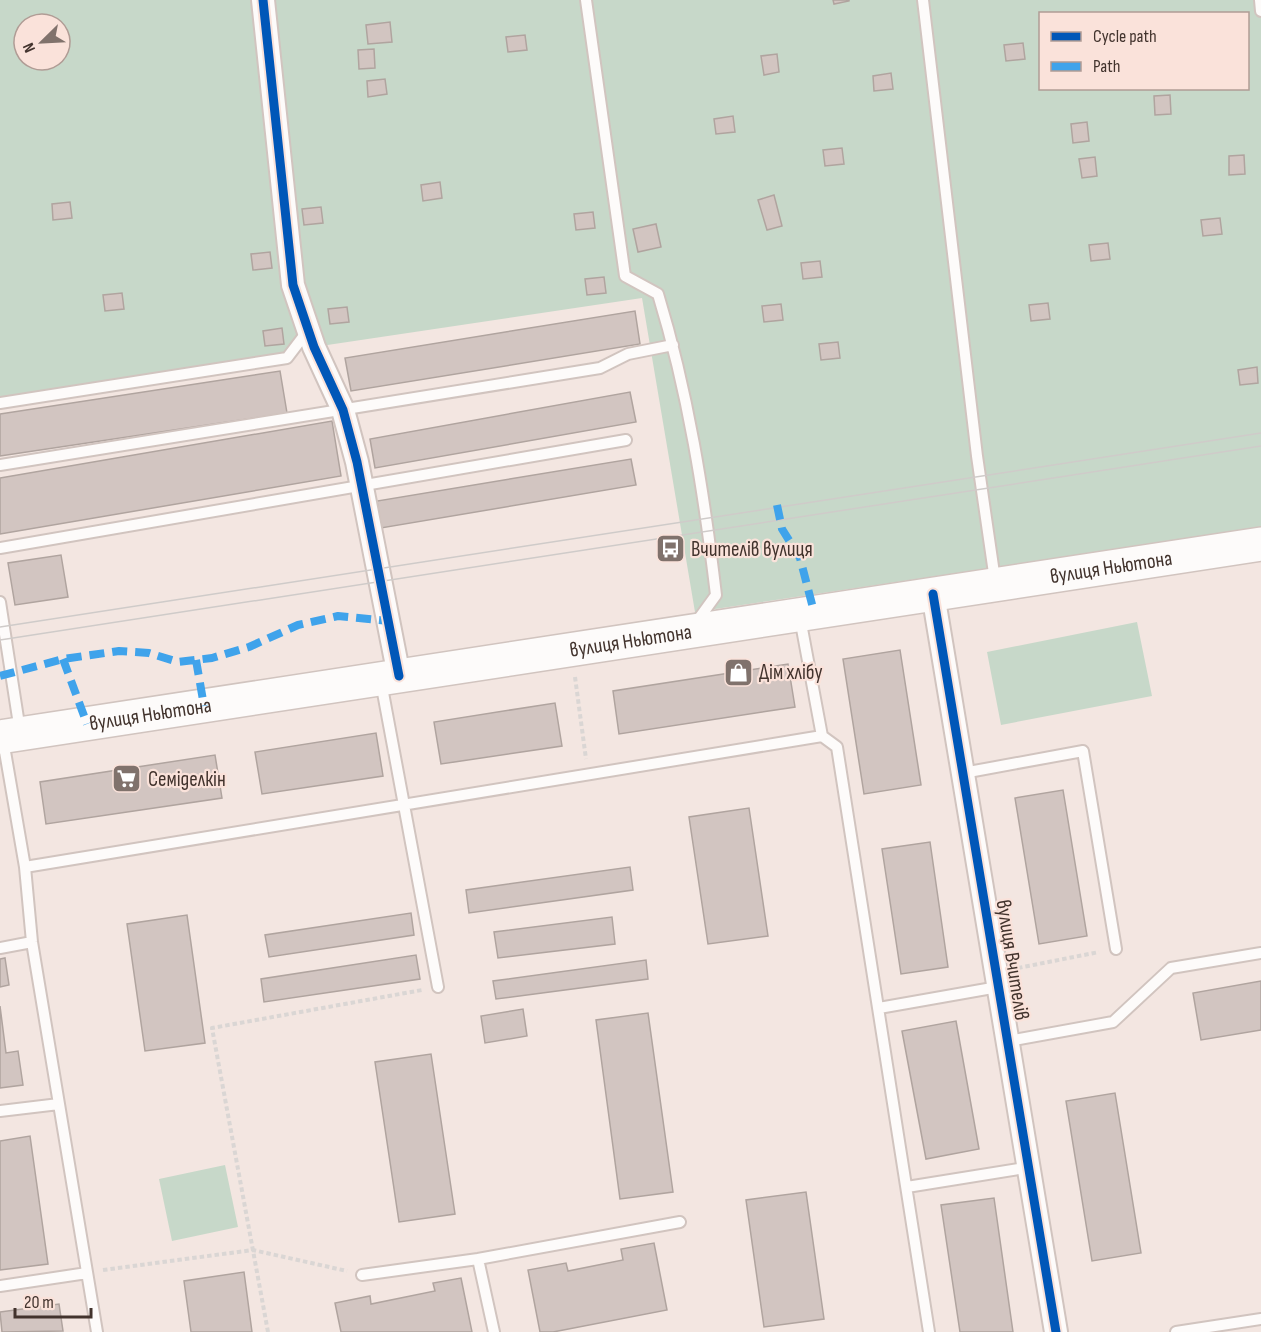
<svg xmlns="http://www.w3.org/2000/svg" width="1261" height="1332" viewBox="0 0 1261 1332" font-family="'Sofia Sans Condensed',sans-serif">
<rect width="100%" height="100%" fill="#f3e6e1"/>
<path fill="#c7d8c9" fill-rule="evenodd" d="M0,0H1261V528L695,612L642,298L314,347L0,402ZM1040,14H1248V88H1040ZM24,24H60V60H24Z
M1137,622L1152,696L1001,725L987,652Z
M225,1165L238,1227L172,1241L159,1179Z"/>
<path fill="#d2c5c1" stroke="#b0a49f" stroke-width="1.5" d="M833,0H849V1L834,4Z
M390,22L392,42L368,44L366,25Z
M525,35L527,50L508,52L506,37Z
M1023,43L1025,59L1006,61L1004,45Z
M374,49L375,68L359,69L358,50Z
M777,54L779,72L764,75L761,56Z
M891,73L893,89L874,91L873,76Z
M385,79L387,94L368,97L367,81Z
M1170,95L1171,114L1155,115L1154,96Z
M733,116L735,132L716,134L714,119Z
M1087,122L1089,141L1073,143L1071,124Z
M842,148L844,164L825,166L823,150Z
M1244,155L1245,174L1229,175V156Z
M1095,157L1097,176L1082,178L1079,159Z
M440,182L442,198L423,201L421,185Z
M774,195L782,226L767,230L758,200Z
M70,202L72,218L53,220L52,204Z
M321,207L323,223L304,225L302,209Z
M593,212L595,228L576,230L574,214Z
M1220,218L1222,234L1203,236L1201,220Z
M656,224L661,247L638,252L633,229Z
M1108,243L1110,259L1091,261L1089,245Z
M270,252L272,268L253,270L251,254Z
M820,261L822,277L803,279L801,263Z
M604,277L606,293L587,295L585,279Z
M122,293L124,309L105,311L103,295Z
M1048,303L1050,319L1031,321L1029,305Z
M781,304L783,320L764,322L762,306Z
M347,307L349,322L330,324L328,309Z
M635,311L640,344L351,391L345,358Z
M282,328L284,344L265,346L263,331Z
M838,342L840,358L821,360L819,344Z
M1257,367L1258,383L1240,385L1238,370Z
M280,371L287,413L0,456V414Z
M630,392L636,422L375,468L370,439Z
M332,421L341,476L0,534V478Z
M631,459L636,485L381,528L377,501Z
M61,555L68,597L15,605L8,563Z
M900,650L921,785L864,794L843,659Z
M788,664L795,707L619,734L613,691Z
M555,703L562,746L441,764L434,722Z
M376,733L383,776L262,794L255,752Z
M215,755L222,798L46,824L40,782Z
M1063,790L1087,936L1039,944L1015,798Z
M749,808L768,936L708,944L689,817Z
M930,842L948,967L901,974L882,849Z
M630,867L633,890L469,913L466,890Z
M411,913L414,935L269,957L265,935Z
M187,915L205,1043L145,1051L127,924Z
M612,917L615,944L498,958L494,932Z
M416,955L420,979L264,1002L261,979Z
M5,958L9,985L0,987V959Z
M646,960L648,979L496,999L493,981Z
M1261,981V1030L1201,1040L1193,993Z
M0,1006L6,1053L18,1051L23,1085L0,1088Z
M523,1009L527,1036L485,1043L481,1016Z
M648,1013L673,1192L620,1199L596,1020Z
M956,1021L979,1149L926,1159L902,1031Z
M431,1054L455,1214L399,1222L375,1062Z
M1115,1093L1141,1253L1092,1261L1066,1101Z
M30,1136L48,1264L0,1270V1141Z
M806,1192L824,1319L764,1327L746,1200Z
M994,1198L1013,1332H960L941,1205Z
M654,1243L667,1310L553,1332H540L528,1270L566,1263L568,1271L623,1260L621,1249Z
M244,1272L252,1332H191L184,1281Z
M461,1278L472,1332H341L335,1303L370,1296L371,1304L435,1291L433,1283Z
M59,1304L63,1331L2,1332L0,1312Z"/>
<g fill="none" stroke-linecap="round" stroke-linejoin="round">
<defs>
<path id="service" d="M586,0L625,276L658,294C688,392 704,493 716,595L695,624
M923,0L977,456L995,580
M1260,0L1261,11
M0,403L287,358L306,333
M0,465L600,368L628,354L673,345
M0,548L626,440
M0,602L20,731
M800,618L822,736L837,747L929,1332
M381,682L438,987
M3,740L25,867L32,942L97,1332
M963,773L1083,751L1116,949
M25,867L822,736
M0,948L32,942
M879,1008L998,987
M1008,1041L1113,1022L1171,968L1261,953
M0,1111L59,1104
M907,1187L1031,1167
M478,1259L494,1332
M362,1275L478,1259L680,1222
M0,1286L87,1273
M1176,1332L1261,1319"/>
<path id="minor" d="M263,0L293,285L314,347L343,410L357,462L399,676
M933,594L1056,1332"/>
<g id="primary">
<path id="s1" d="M0,737L1261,544"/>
</g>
</defs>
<use href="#service" stroke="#d1c4bf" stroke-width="14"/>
<use href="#minor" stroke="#d1c4bf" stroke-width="26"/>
<use href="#primary" stroke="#d1c4bf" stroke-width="36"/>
<path stroke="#dad6d4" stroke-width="4" stroke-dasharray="4.5 3" stroke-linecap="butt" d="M575,677L586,759
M1018,968L1099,952
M103,1270L253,1250L347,1271
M268,1332L212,1028L422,990"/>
<use href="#service" stroke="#fdfbfa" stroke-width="10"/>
<use href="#minor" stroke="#fdfbfa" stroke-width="22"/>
<use href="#primary" stroke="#fdfbfa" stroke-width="33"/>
<path stroke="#cfcbc9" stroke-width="1.5" d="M0,627L1261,433
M0,640L1261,446"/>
<path stroke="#3fa3eb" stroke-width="8" stroke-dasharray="15 8" stroke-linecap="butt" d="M777,505L782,529L800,558L814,612
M63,659L87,724
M196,660L204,706
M0,676L63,659L119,651L149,653L178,662L212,658L249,647L298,625L338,616L389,621"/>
<defs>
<path id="cycleway" d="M263,0L293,285L314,347L343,410L357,462L399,676
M933,594L1056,1332"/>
</defs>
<use href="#cycleway" stroke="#fae2da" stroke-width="13"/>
<use href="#cycleway" stroke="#0057b8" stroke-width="9"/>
</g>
<defs>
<symbol id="bus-square" viewBox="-11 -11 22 22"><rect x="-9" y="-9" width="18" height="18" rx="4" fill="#80726c" stroke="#fae2da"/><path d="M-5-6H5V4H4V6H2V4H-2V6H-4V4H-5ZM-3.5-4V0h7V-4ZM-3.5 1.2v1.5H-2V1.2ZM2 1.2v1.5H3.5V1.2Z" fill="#fff"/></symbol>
<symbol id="shop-square" viewBox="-11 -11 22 22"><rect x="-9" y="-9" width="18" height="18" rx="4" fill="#80726c" stroke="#fae2da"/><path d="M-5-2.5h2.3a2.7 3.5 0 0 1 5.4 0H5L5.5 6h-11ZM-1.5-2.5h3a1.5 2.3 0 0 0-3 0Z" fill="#fff"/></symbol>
<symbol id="supermarket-square" viewBox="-11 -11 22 22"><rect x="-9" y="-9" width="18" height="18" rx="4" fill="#80726c" stroke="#fae2da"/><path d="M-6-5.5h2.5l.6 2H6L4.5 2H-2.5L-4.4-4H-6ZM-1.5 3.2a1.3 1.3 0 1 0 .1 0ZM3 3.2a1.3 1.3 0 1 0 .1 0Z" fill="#fff"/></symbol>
</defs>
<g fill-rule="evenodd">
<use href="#bus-square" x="654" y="532" width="33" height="33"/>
<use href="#shop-square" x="722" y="656" width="33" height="33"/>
<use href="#supermarket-square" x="110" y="762" width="33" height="33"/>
</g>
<g text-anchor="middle" stroke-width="4.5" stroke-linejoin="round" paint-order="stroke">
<g font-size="21" fill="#42332d" stroke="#fae2da" text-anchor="start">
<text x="691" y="556">Вчителів вулиця</text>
<text x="759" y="679">Дім хлібу</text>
<text x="148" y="786">Семіделкін</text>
</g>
<g font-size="21" fill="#42332d" stroke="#fae2da">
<text dy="7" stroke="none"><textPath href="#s1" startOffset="1124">вулиця Ньютона</textPath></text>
<text dy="7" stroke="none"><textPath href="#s1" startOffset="638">вулиця Ньютона</textPath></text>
<text dy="7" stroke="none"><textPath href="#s1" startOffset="152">вулиця Ньютона</textPath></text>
<text transform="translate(1013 960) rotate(81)" y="7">вулиця Вчителів</text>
</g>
</g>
<rect x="1039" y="12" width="210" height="78" fill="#fae2da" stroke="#b09c95" stroke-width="1.5"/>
<rect x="1051" y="32" width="30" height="9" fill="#0057b8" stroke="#b09c95" stroke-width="1.5"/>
<text x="1093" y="42" font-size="18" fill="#42332d">Cycle path</text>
<rect x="1051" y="62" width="30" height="9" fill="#3fa3eb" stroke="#b09c95" stroke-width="1.5"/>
<text x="1093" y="72" font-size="18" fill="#42332d">Path</text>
<g transform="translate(42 42) rotate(246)"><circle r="28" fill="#fae2da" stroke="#b09c95" stroke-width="1.5"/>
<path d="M0-4.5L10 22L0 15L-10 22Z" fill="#80726c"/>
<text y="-9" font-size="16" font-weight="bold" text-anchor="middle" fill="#42332d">N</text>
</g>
<path d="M15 1308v9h76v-9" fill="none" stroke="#42332d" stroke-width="3"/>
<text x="24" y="1308" font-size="18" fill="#42332d" stroke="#fae2da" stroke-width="4.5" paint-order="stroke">20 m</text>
</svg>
